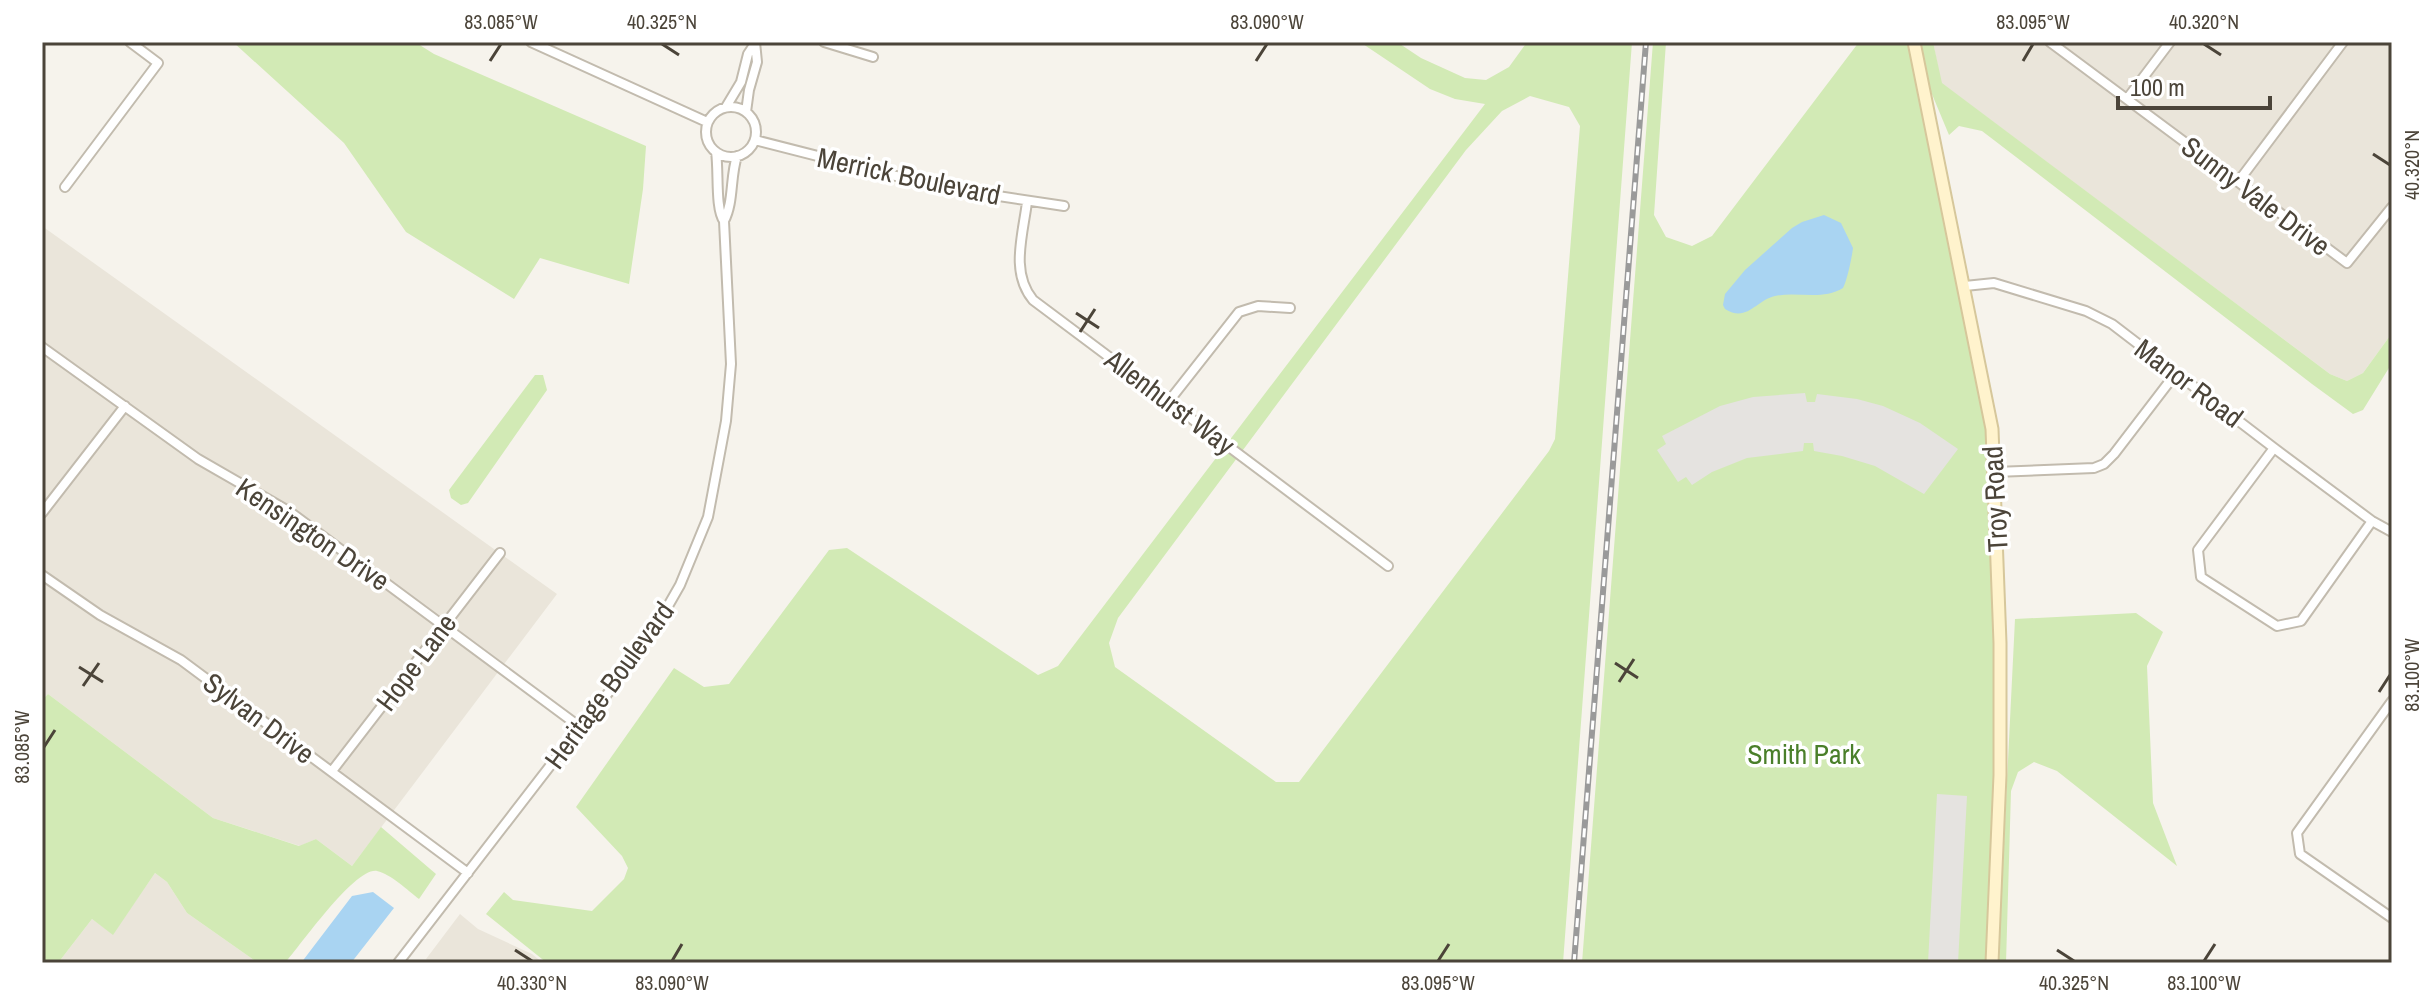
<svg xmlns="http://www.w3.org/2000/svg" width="2434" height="1005" viewBox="0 0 2434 1005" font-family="'Archivo Narrow',sans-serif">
<rect width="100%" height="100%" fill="#f6f3ec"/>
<path fill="#eae5da" d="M1933,42H2392V333L2363,373L2347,381L2330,374L1941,83Z
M42,226L557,594L352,866L316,839L300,846L213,818L48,694L42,700Z
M155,873L167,882L187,913L258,963H58L92,919L113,934Z
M460,914L478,929L532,954L543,963H430L426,959Z"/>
<path fill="#d2eab5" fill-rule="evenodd" d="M233,42H415L434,54L646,146L643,189L629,284L540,258L514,299L406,232L344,143Z
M1360,42H1397L1421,58L1465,78L1486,80L1509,67L1527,42H1632L1563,963H547L486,914L504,892L513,900L592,911L624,879L628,868L622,856L576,807L674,668L704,687L729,684L829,550L847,548L1038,675L1058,666L1485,104L1455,99L1430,89ZM1530,96L1569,107L1580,126L1555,439L1549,451L1299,782H1276L1115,667L1109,643L1118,618L1466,150L1502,111Z
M1653,42H1666L1654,215L1666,237L1692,246L1712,236L1859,42H1907L1990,441L1997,714L1986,963H1582Z
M1920,42H1933L1942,83L2330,374L2347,381L2363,373L2392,333V363L2363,410L2353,414L2312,384L1982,131L1959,126L1949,135L1929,87Z
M535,375H543L547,390L468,503L461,505L451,498L449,490Z
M2136,613L2163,632L2147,666L2153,803L2177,866L2057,771L2034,762L2018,772L2011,791L2006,963H1998L2015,619Z
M48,694L213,818L299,846L316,839L352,866L381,827L436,874L419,899C407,890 391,874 377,871C355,867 301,945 285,963H258L187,913L167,882L155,873L113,935L92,919L58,963H42V700Z"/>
<path fill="#e5e3e0" d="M1805,393L1807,402H1815L1817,394L1857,399L1883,406L1920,423L1958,449L1924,494L1875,466L1842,456L1814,451L1813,443H1804L1803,451L1747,458L1712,472L1692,485L1686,477L1678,482L1657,450L1666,444L1662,436L1720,406L1753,397Z
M1937,794L1967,796L1958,963H1928Z"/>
<path fill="#a9d4f2" d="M1824,215L1841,223L1853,248C1852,257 1847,281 1843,288C1822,301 1797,291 1775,296C1756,300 1747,323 1725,309L1723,305L1725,294L1745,270L1792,228L1802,222Z
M373,892L394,908L351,963H301L352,896Z"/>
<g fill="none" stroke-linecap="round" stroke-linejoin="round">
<defs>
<path id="street" d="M531,42L707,122
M824,42L873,57
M2050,42L2347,263L2392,207
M2127,99L2170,42
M706 132a25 25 0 1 1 50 0a25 25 0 1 1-50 0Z
M726,107L741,82L748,54L754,45
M746,112L749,90L757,62L755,42
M755,140L939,187L1064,206
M716,152C719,172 715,208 724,221C734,202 730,177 737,156
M2238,182L2343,42
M65,187L158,63L130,42
M1027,202C1023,235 1010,272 1033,300L1388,566
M1965,286L1994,283L2086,311L2112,324L2274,448L2372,521L2392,532
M42,347L198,459L290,512L580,727
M1169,401L1239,312L1258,306L1290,308
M2274,448L2198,550L2201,577L2277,626L2301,621L2372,521
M1995,472L2094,468L2104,464L2114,454L2176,373
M42,513L125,406
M42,575L100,615L181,660L468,873
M2392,701L2297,833L2300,854L2392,918
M332,771L500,553
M398,963L580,727L618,681L652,634L680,585L708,517L726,421L731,364L724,221"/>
<path id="secondary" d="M1914,42L1992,429L2000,643V775L1992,963"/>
</defs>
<use href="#street" stroke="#c2bbae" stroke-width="12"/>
<use href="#secondary" stroke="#d6c79b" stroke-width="15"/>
<use href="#street" stroke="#fff" stroke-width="8"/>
<use href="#secondary" stroke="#fff3cd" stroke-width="11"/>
<defs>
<path id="rail" d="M1574,963L1646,42"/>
</defs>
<use href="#rail" stroke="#9a9a9a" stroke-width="6"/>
<use href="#rail" stroke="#fff" stroke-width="3" stroke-dasharray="9" stroke-linecap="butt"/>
</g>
<path fill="none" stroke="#4b4439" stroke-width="3" d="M662,44L679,55M2204,44L2221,55M490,61L501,44M1256,61L1267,44M2023,61L2033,44M2373,154L2390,165M1076,313L1099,328M1080,332L1095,309M1615,663L1638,678M79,667L103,682M1619,682L1634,659M83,686L99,663M2379,692L2390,675M44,747L55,730M515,950L532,961M2057,950L2074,961M672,961L682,944M1438,961L1449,944M2204,961L2215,944"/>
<g text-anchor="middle" stroke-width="7" stroke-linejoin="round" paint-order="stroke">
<g font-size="28" fill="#4b4439" stroke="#fff">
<text transform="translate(909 176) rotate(12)" y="10">Merrick Boulevard</text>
<text transform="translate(2256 196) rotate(37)" y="10">Sunny Vale Drive</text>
<text transform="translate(2189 383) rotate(37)" y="10">Manor Road</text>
<text transform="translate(1170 402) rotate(37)" y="10">Allenhurst Way</text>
<text transform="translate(1995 499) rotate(-93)" y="10">Troy Road</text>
<text transform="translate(313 534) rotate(34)" y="10">Kensington Drive</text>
<text transform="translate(416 662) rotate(-53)" y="10">Hope Lane</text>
<text transform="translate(609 685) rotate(-54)" y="10">Heritage Boulevard</text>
<text transform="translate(259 718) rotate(37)" y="10">Sylvan Drive</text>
</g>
<g font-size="28" fill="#4a7f2a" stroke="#fff">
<text x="1804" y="764">Smith Park</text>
</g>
</g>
<rect width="2434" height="1005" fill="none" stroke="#ffffff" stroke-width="88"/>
<path d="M2118 96v12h152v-12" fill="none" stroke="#4b4439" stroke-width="4"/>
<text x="2130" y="96" font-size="24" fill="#4b4439" stroke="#ffffff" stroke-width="6" paint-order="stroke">100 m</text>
<rect x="44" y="44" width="2346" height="917" fill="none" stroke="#4b4439" stroke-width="3"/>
<g font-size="20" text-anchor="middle" fill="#4b4439">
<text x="501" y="29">83.085°W</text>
<text x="662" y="29">40.325°N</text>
<text x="1267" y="29">83.090°W</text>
<text x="2033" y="29">83.095°W</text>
<text x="2204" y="29">40.320°N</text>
<text transform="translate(2412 165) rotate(-90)" y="7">40.320°N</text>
<text transform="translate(2412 675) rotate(-90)" y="7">83.100°W</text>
<text transform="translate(22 747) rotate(-90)" y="7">83.085°W</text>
<text x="532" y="990">40.330°N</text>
<text x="672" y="990">83.090°W</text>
<text x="1438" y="990">83.095°W</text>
<text x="2074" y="990">40.325°N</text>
<text x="2204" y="990">83.100°W</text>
</g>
</svg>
